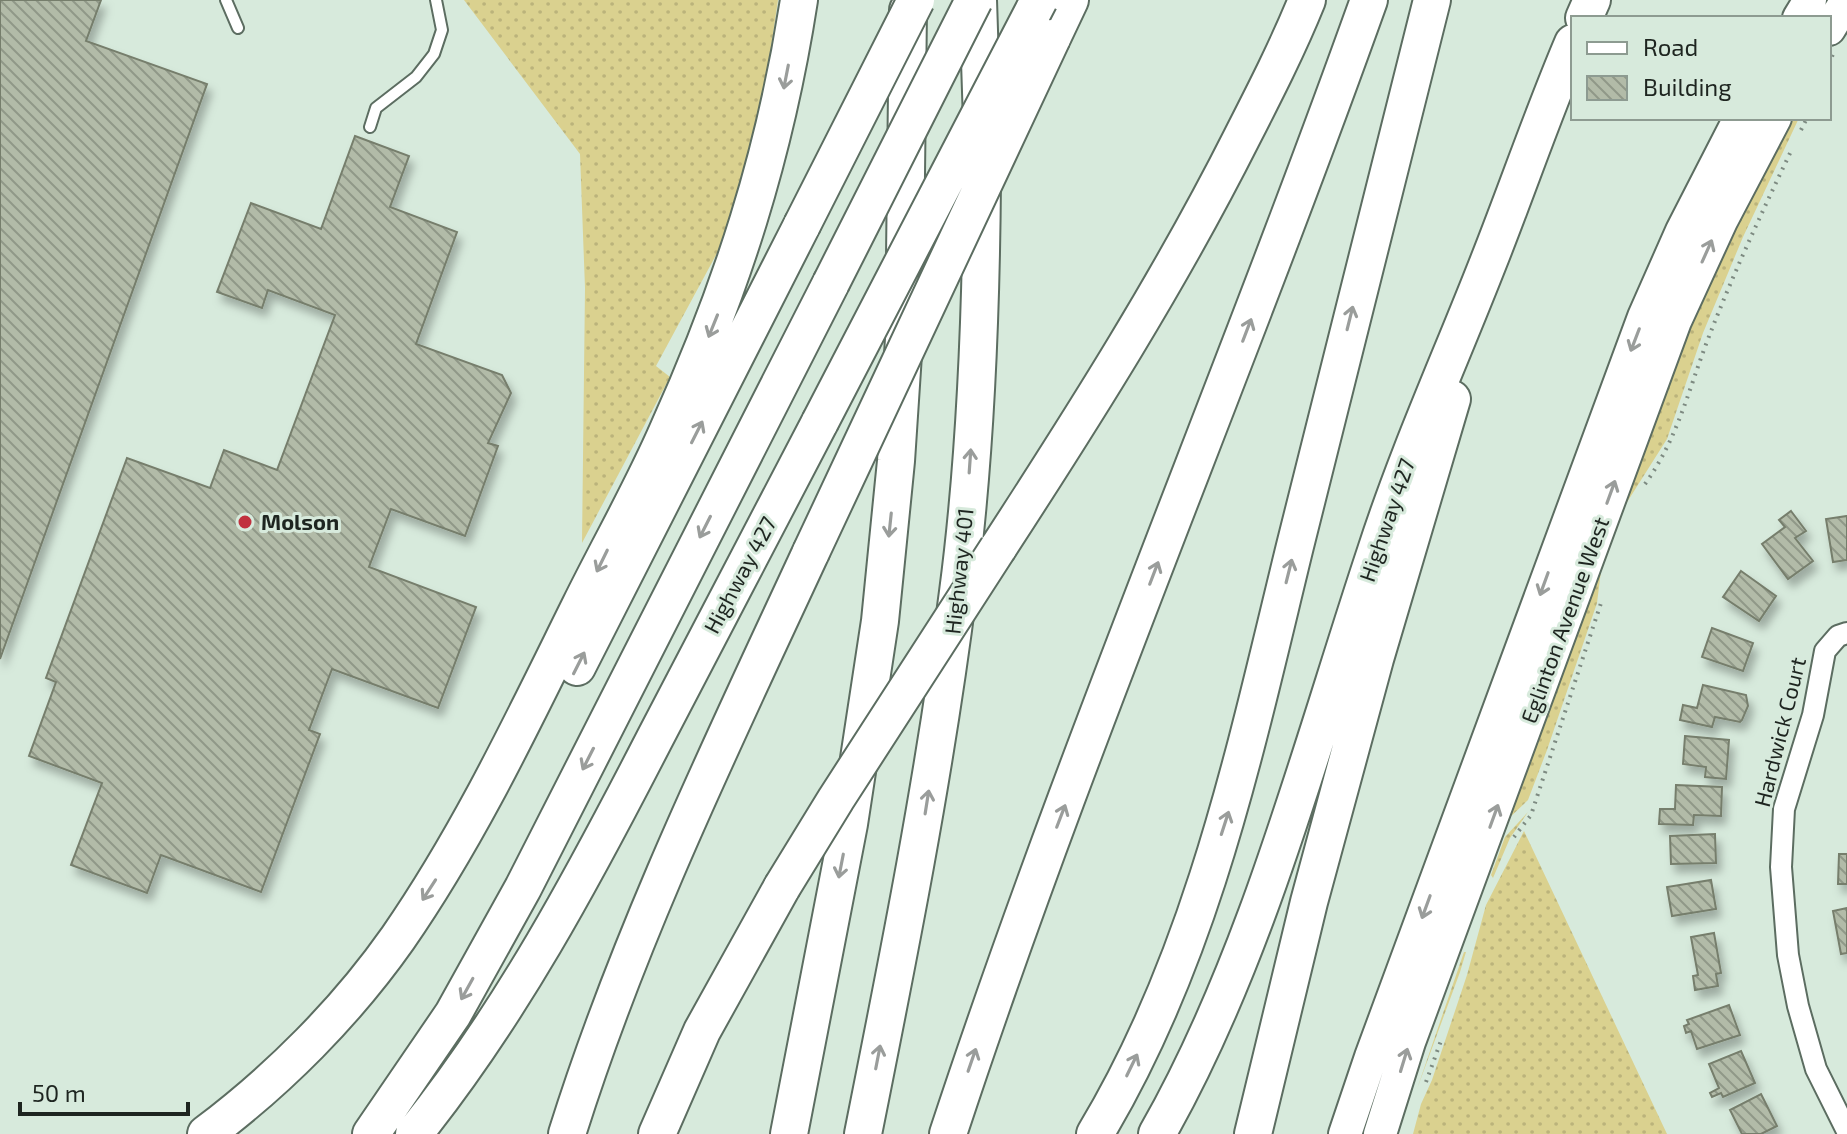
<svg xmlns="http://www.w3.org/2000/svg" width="1847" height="1134" viewBox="0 0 1847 1134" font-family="'Exo 2',sans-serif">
<defs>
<pattern id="grass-dots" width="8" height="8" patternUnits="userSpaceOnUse" patternTransform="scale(2)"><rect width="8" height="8" fill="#dad18f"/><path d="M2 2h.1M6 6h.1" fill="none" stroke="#bbb37b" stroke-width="1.8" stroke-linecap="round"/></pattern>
<pattern id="building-back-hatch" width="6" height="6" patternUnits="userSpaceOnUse" patternTransform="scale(2)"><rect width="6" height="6" fill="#b2bba8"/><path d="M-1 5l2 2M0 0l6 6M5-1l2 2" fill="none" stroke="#909888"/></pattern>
<filter id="shadow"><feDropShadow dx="4.5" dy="8" stdDeviation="4" flood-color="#0004"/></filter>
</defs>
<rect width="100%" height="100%" fill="#d7eadc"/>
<path fill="url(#grass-dots)" d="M464,0H778L765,88L729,231L656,366L670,377L582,543L585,288L580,154Z
M1787,118H1799L1743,237L1703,333L1667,439L1617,518L1603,555L1597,603L1547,750L1528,800L1506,821L1685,329Z
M1528,812L1510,838L1493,878L1491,875L1505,837Z
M1524,831L1667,1134H1413L1421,1104L1432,1080L1467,975L1486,905Z
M1464,952H1466L1460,972L1417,1089Z"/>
<path fill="url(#building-back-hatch)" stroke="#767e6c" stroke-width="2" filter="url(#shadow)" d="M0,0H101L86,41L207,84L0,659Z
M355,136L409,156L390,207L457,232L416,344L502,375L511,393L488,443L498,446L465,536L391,509L369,567L476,607L438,708L332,669L309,730L320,734L261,892L161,855L147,893L71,865L102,783L29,756L56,682L46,678L127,458L210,488L224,450L277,470L335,315L268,290L262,308L217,292L251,203L321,229Z
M1791,511L1806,531L1795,538L1813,561L1788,579L1762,544L1785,527L1779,520Z
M1847,516V560L1833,562L1826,519Z
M1741,571L1776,596L1759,621L1723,597Z
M1712,628L1753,643L1743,671L1702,657Z
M1703,685L1746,695L1748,706L1742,720L1740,722L1715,717L1712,727L1680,720L1683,705L1697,708Z
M1685,736L1729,740L1726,779L1705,777L1706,767L1683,764Z
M1676,785L1722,787L1721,816L1694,815L1693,825L1659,824L1660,809H1675Z
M1715,834L1716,863L1671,864L1670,836Z
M1839,854H1847V884H1838Z
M1711,880L1716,909L1672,916L1667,887Z
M1847,908V953L1841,954L1833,911Z
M1714,933L1721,973L1716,974L1718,986L1695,990L1693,976L1698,975L1691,937Z
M1729,1005L1740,1035L1697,1049L1691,1031L1686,1033L1684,1026L1689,1024L1687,1020Z
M1741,1051L1755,1083L1723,1097L1721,1093L1712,1097L1710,1093L1719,1088L1709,1064Z
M1761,1094L1777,1126L1761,1134H1742L1730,1110Z"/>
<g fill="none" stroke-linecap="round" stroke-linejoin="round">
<defs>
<path id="service" d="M226,0L238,28
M370,127L376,108L416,77L434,54L442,30L436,0"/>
<path id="minor" d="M1847,633L1838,636L1825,651L1813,715L1784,809L1781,867L1788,955L1798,1006L1816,1069L1847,1131"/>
<path id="primary" d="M1799,18L1810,0
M1829,29L1847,0
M1345,1134L1371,1057L1644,317L1682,231L1740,118
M1380,1134L1409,1042L1675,321L1721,221L1775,118"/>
<path id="motorway" d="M978,0L982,122
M1584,18L1592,0
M1052,38L1070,0
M998,548C1085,414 1170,280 1242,137C1265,92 1288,47 1307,0
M577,667L802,225
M206,1134C278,1080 346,1012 398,938C470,834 524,719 580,606C609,547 642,490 668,430C732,288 775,155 799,0
M371,1134L453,1014L523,888L831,283
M414,1134C511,1013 583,878 654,740C709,634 765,528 820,422
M567,1134C630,933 723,742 811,552
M657,1134L702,1031L782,887
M789,1134L849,824L880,621L896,461L904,339L908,10
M863,1134C899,954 935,774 958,592C976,456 981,317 982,181
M948,1134C1074,751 1233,380 1369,0
M1095,1134C1203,955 1246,746 1295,546C1339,364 1385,182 1432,0
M1157,1134C1257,959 1312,743 1376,551C1408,452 1450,360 1488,263C1517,190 1542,116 1573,43
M1253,1134L1309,902L1375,659L1452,399"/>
</defs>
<use href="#service" stroke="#5c6d61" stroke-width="14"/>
<use href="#minor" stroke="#5c6d61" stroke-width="24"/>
<use href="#primary" stroke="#5c6d61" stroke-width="36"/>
<use href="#motorway" stroke="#5c6d61" stroke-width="40"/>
<path stroke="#7d8a81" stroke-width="4" stroke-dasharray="2 6" stroke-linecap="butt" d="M1829,64L1833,54
M1801,130L1807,118
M1645,484C1678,438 1688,391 1708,339C1733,274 1762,212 1792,149
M1514,837L1531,815L1601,603
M1426,1082L1442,1038"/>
<use href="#service" stroke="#fff" stroke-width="10"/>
<use href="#minor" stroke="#fff" stroke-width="20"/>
<use href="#primary" stroke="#fff" stroke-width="32"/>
<use href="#motorway" stroke="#fff" stroke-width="36"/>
<defs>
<path id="motorway-bridge" d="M802,225L916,0
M831,283L974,0
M820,422L1039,0
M811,552L1052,38
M782,887L836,799L998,548"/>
</defs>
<use href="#motorway-bridge" stroke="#5c6d61" stroke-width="40" stroke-linecap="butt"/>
<use href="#motorway-bridge" stroke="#fff" stroke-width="36"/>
</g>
<defs><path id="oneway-shaft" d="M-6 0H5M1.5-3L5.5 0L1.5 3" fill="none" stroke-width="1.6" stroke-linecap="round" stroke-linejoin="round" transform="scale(2)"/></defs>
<g stroke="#9a9d9b">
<use href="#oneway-shaft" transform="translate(786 77) rotate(101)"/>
<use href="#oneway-shaft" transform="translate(1707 251) rotate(-66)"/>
<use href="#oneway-shaft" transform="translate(1350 318) rotate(-76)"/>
<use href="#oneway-shaft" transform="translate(713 326) rotate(112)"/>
<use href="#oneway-shaft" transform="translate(1247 330) rotate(-69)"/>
<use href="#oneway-shaft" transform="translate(1635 340) rotate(111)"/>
<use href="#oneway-shaft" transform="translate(697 432) rotate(-63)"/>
<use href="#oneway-shaft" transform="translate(970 461) rotate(-86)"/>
<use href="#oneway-shaft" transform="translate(1611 492) rotate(-70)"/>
<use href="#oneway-shaft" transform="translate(890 525) rotate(96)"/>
<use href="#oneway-shaft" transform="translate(705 527) rotate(117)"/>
<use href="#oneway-shaft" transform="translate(602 561) rotate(116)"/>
<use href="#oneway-shaft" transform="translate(1289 571) rotate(-76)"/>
<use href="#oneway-shaft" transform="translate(1154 573) rotate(-69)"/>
<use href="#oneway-shaft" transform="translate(1544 584) rotate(110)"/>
<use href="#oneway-shaft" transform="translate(579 663) rotate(-63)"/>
<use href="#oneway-shaft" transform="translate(588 759) rotate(117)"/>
<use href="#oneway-shaft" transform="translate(927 802) rotate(-81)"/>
<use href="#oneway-shaft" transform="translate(1061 816) rotate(-69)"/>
<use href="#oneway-shaft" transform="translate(1494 816) rotate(-70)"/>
<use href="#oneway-shaft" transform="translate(1225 823) rotate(-72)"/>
<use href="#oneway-shaft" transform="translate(841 866) rotate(101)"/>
<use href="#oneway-shaft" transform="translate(429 890) rotate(123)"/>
<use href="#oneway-shaft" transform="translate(1426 907) rotate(110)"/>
<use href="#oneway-shaft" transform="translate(467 989) rotate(119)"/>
<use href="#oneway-shaft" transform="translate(878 1057) rotate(-79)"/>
<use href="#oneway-shaft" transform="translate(972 1060) rotate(-71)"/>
<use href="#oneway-shaft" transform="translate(1404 1060) rotate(-73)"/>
<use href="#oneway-shaft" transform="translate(1132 1065) rotate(-64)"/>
</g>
<circle fill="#c1313e" stroke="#d7eadc" stroke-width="3" cx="245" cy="522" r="8"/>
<g text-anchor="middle" stroke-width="6" stroke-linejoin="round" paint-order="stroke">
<g font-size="22" fill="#1e2520" stroke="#d7eadc">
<text transform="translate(1387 520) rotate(-71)" y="8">Highway 427</text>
<text transform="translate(959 571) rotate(-84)" y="8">Highway 401</text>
<text transform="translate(740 575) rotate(-62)" y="8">Highway 427</text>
<text transform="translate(1565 620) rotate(-70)" y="8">Eglinton Avenue West</text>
<text transform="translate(1780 732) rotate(-76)" y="8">Hardwick Court</text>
</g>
<g font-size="22" font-weight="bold" fill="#1e2520" stroke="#d7eadc" text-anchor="start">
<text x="261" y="530">Molson</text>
</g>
</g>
<rect x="1571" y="16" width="260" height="104" fill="#d7eadc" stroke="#8d9b91" stroke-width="2"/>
<rect x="1587" y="42" width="40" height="12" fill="#ffffff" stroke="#8d9b91" stroke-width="2"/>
<text x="1643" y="56" font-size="24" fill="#1e2520">Road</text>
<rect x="1587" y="76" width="40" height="24" fill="url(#building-back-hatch)" stroke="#8d9b91" stroke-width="2"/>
<text x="1643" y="96" font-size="24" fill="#1e2520">Building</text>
<path d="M20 1102v12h168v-12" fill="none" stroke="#1e2520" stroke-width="4"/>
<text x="32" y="1102" font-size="24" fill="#1e2520" stroke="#d7eadc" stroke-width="6" paint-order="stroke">50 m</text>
</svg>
